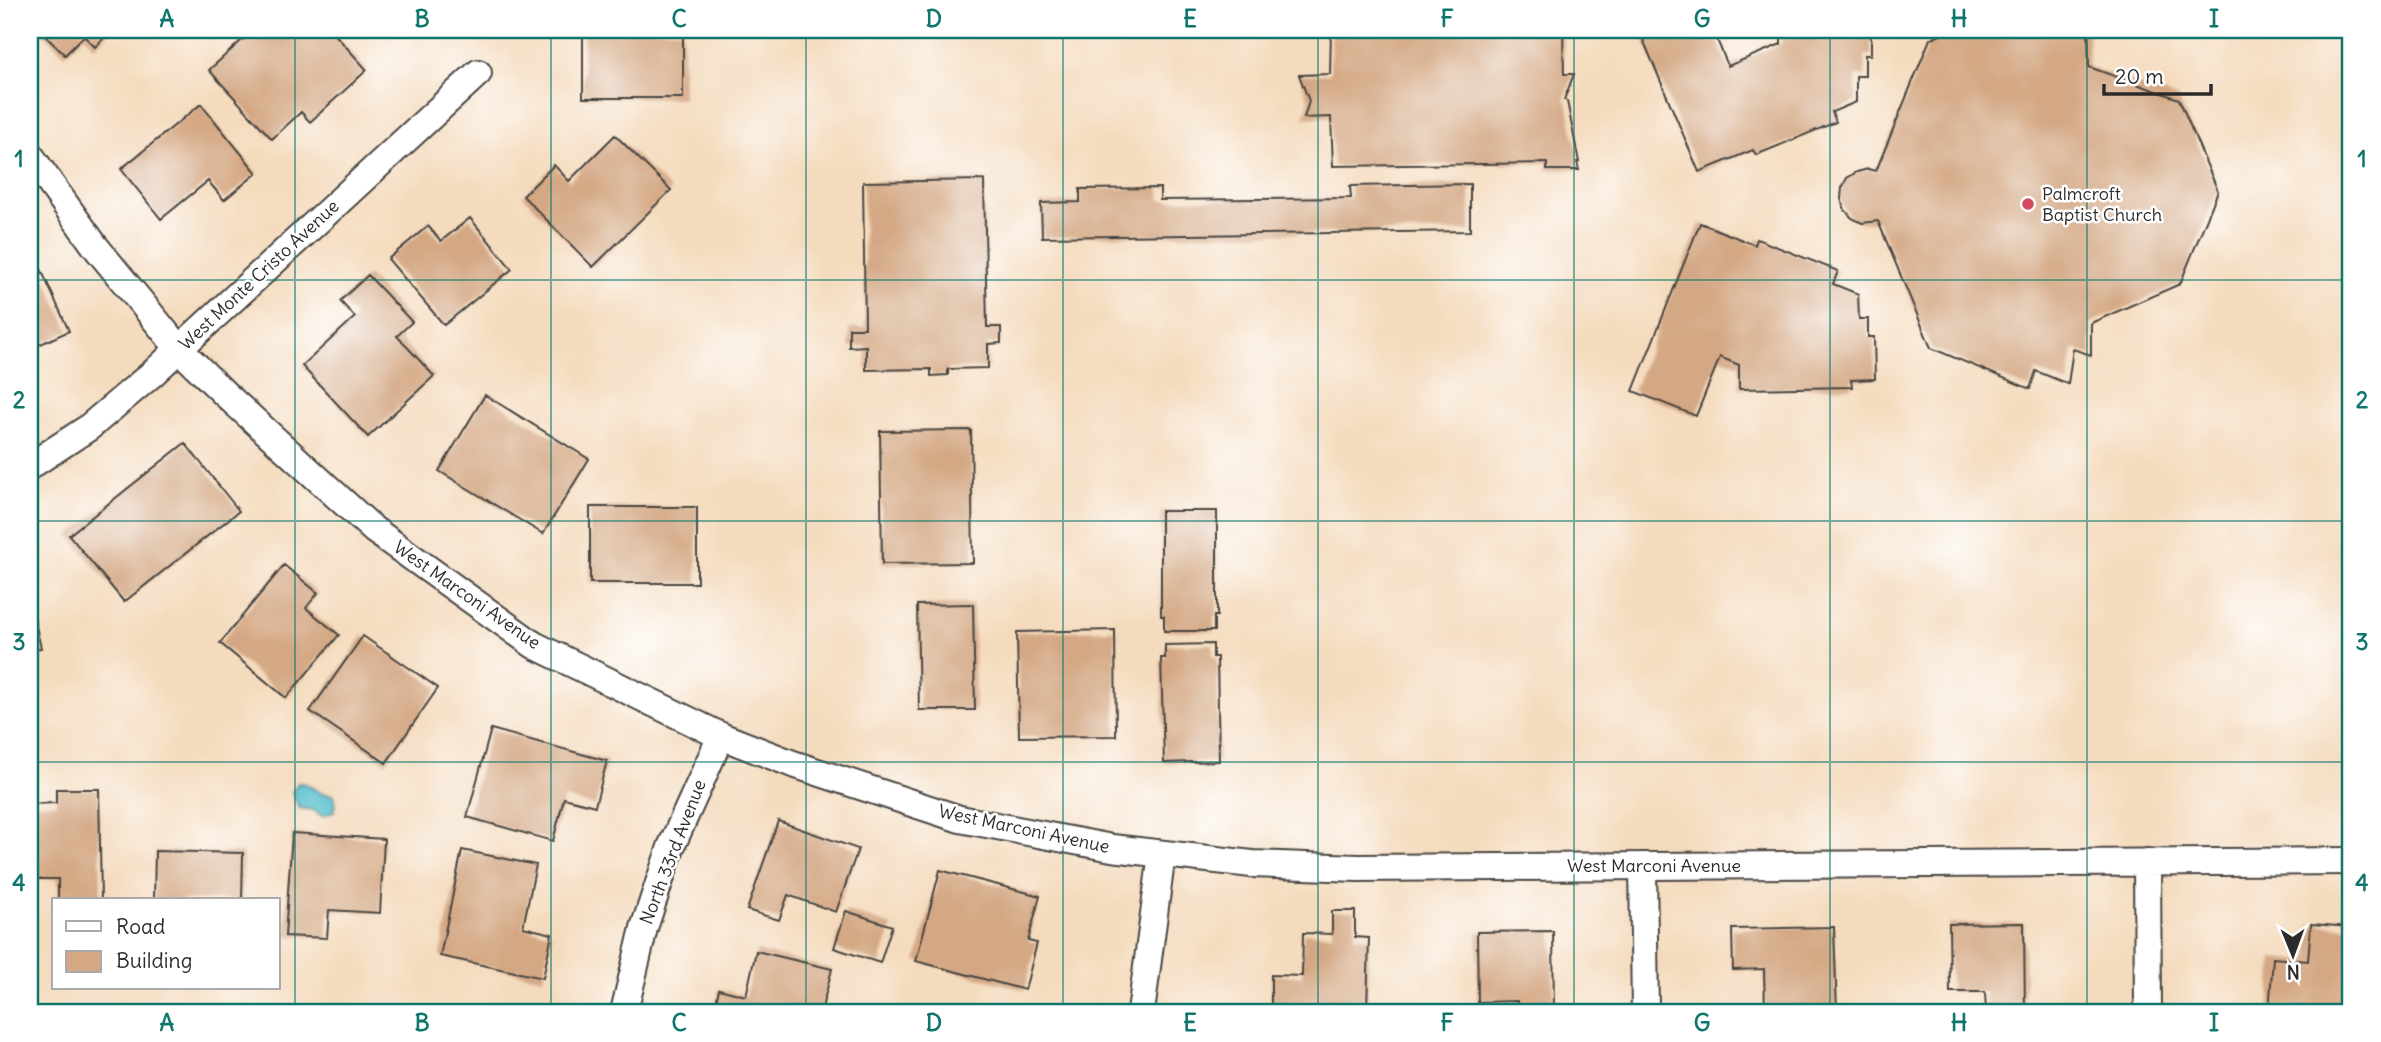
<svg xmlns="http://www.w3.org/2000/svg" width="2381" height="1042" viewBox="0 0 2381 1042" font-family="Delius,sans-serif">
<rect width="100%" height="100%" fill="#fff"/>
<filter id="ink" filterUnits="userSpaceOnUse"><feTurbulence type="fractalNoise" baseFrequency=".0143" numOctaves="2"/><feDisplacementMap in="SourceGraphic" scale="14" xChannelSelector="R" yChannelSelector="G"/><feConvolveMatrix kernelMatrix="1 2 1 2 8 2 1 2 1" color-interpolation-filters="sRGB"/></filter>
<filter id="wash" filterUnits="userSpaceOnUse"><feTurbulence type="fractalNoise" baseFrequency=".00686" numOctaves="4" result="noise"/><feDisplacementMap in="SourceGraphic" scale="28" xChannelSelector="R" yChannelSelector="G"/><feGaussianBlur stdDeviation="1.57" result="paint"/><feColorMatrix in="noise" values="0 0 0 0 0 0 0 0 0 0 0 0 0 0 0 0 0 1.4 0 .05"/><feComposite in="paint" operator="in"/></filter>
<g filter="url(#wash)">
<rect width="100%" height="100%" fill="#f4dbbe"/>
<path fill="#51bdcc" stroke="#3e747c" stroke-width="2" d="M298,783H304L321,793L333,795L336,806L333,812L322,816L313,810L299,808L292,792Z"/>
<g id="blocks">
<path fill="#d4a884" d="M39,30H112L95,47L84,36L65,55Z
M253,30H331L367,70L310,122L301,112L272,139L209,70Z
M583,30H683V98H583Z
M1331,30H1563L1564,74H1574L1564,100L1567,101L1579,162H1577L1579,170H1547V163L1333,166L1331,117L1304,118L1309,101L1299,75L1330,74Z
M1639,30H1713L1728,66L1781,44V30H1871V55H1865V76H1856V102L1832,112L1836,122L1756,155L1753,150L1699,172Z
M1952,30H2088L2089,67L2179,99L2218,191L2180,284L2091,323V355L2073,349L2068,384L2036,371L2030,389L1931,348L1878,221L1862,223L1852,218L1845,210L1841,199L1842,188L1847,178L1857,172L1868,169L1876,171L1930,39Z
M201,104L257,173L224,200L208,181L161,219L121,169Z
M615,135L671,190L593,267L523,196L554,165L569,181Z
M984,180L987,327H1001V343L988,344V368L948,369V375L931,376V369L866,370V346L849,347V328H865L863,182Z
M1470,184V231L1042,237L1041,203L1080,202V189L1160,188V200L1351,198L1350,186Z
M470,218L512,269L444,325L388,259L428,226L441,241Z
M1700,223L1755,245L1757,239L1838,271L1833,284L1858,294L1859,319H1868V337H1874L1875,379L1851,380L1852,387L1739,389V365L1720,357L1696,416L1633,391Z
M30,245L69,331L30,349Z
M368,275L412,322L397,336L434,376L368,437L302,366L355,317L340,301Z
M485,395L589,459L543,534L439,471Z
M971,430L973,563L882,564L880,431Z
M185,443L239,511L124,602L69,535Z
M590,507H697V583H590Z
M1161,511H1217V616H1214V631H1164V616H1161Z
M284,565L318,593L306,608L339,635L286,698L220,643Z
M30,600L41,648L30,650Z
M973,604L975,710H919L917,605Z
M1115,630L1116,736L1019,737L1017,632Z
M363,636L438,688L386,763L310,711Z
M1213,644V657H1217L1219,761L1164,763L1161,658H1165V645Z
M491,729L607,761L595,806L564,798L553,841L467,817Z
M56,789H99L101,900H58V879H30V804L56,803Z
M778,821L858,849L836,912L788,895L779,920L747,910Z
M292,833L384,839L380,913L329,910L327,938L285,936Z
M462,850L536,865L523,927L552,934L543,978L440,956Z
M155,851L243,853L242,900H154Z
M940,870L1040,896L1028,941L1037,943L1025,990L916,961Z
M846,911L892,926L880,963L834,948Z
M1332,911H1355V937L1369,938L1367,1012H1271V975L1302,976L1303,933L1332,934Z
M2024,923L2025,1012H1986L1985,992H1950L1949,924Z
M2311,924L2351,927V1012L2269,1011L2273,958L2308,961Z
M1834,927L1837,1012H1765L1764,969L1733,970L1732,929Z
M1553,931L1554,1012H1517V1001L1478,1002L1477,932Z
M756,951L832,969L821,1012H714L719,989L746,996Z"/>
</g>
</g>
<g filter="url(#ink)">
<use href="#blocks" fill-opacity="0" stroke="#494541" stroke-width="2"/>
<g fill="none" stroke-linecap="round" stroke-linejoin="round">
<defs>
<path id="street" d="M30,155L95,246L149,312L179,349L224,393L374,530L534,645L721,736L793,764L960,819L1112,848L1252,864L1358,868L2351,861
M30,466L88,428L153,373L478,73
M2147,862L2148,1012
M1643,866L1645,1012
M624,1012L644,928L671,847L721,736
M1141,1012L1162,854"/>
</defs>
<use href="#street" stroke="#494541" stroke-width="30"/>
<use href="#street" stroke="#fff" stroke-width="26"/>
</g>
</g>
<path fill="none" stroke="#0f766e" stroke-width="2" stroke-opacity="0.55" d="M295,30V1012M551,30V1012M806,30V1012M1063,30V1012M1318,30V1012M1574,30V1012M1830,30V1012M2087,30V1012M30,280H2351M30,521H2351M30,762H2351"/>
<circle fill="#d1495b" stroke="#fff" stroke-width="2.5" cx="2028" cy="204" r="7"/>
<g text-anchor="middle" stroke-width="5" stroke-linejoin="round" paint-order="stroke">
<g font-size="18" fill="#2b2b2b" stroke="#fff" text-anchor="start">
<text x="2042" y="200">Palmcroft<tspan x="2042" dy="21">Baptist Church</tspan></text>
</g>
<g font-size="18" fill="#2b2b2b" stroke="#fff">
<text transform="translate(259 275) rotate(-43)" y="6">West Monte Cristo Avenue</text>
<text transform="translate(467 595) rotate(35)" y="6">West Marconi Avenue</text>
<text transform="translate(1024 829) rotate(12)" y="6">West Marconi Avenue</text>
<text transform="translate(673 852) rotate(-69)" y="6">North 33rd Avenue</text>
<text x="1654" y="872">West Marconi Avenue</text>
</g>
</g>
<rect width="2381" height="1042" fill="none" stroke="#fff" stroke-width="77"/>
<rect x="52" y="898" width="228" height="91" fill="#ffffff" stroke="#aaaaaa" stroke-width="2"/>
<rect x="66" y="921" width="35" height="10" fill="#ffffff" stroke="#aaaaaa" stroke-width="2"/>
<text x="116" y="934" font-size="21" fill="#2b2b2b">Road</text>
<rect x="66" y="951" width="35" height="21" fill="#d4a884" stroke="#aaaaaa" stroke-width="2"/>
<text x="116" y="968" font-size="21" fill="#2b2b2b">Building</text>
<g transform="translate(2293 955) rotate(179)" stroke="#ffffff" stroke-width="5" paint-order="stroke">
<path d="M0-5L12 26L0 18L-12 26Z" fill="#2b2b2b"/>
<text y="-10" font-size="19" font-weight="bold" text-anchor="middle" fill="#2b2b2b">N</text>
</g>
<path d="M2104 84v10h107v-10" fill="none" stroke="#2b2b2b" stroke-width="3.5"/>
<text x="2115" y="84" font-size="21" fill="#2b2b2b" stroke="#ffffff" stroke-width="5" paint-order="stroke">20 m</text>
<rect x="38" y="38" width="2304" height="966" fill="none" stroke="#0f766e" stroke-width="2.5"/>
<g font-size="23" text-anchor="middle" font-weight="bold" fill="#0f766e">
<text x="167" y="27">A</text>
<text x="422" y="27">B</text>
<text x="679" y="27">C</text>
<text x="934" y="27">D</text>
<text x="1190" y="27">E</text>
<text x="1447" y="27">F</text>
<text x="1702" y="27">G</text>
<text x="1959" y="27">H</text>
<text x="2214" y="27">I</text>
<text x="19" y="167">1</text>
<text x="2362" y="167">1</text>
<text x="19" y="408">2</text>
<text x="2362" y="408">2</text>
<text x="19" y="650">3</text>
<text x="2362" y="650">3</text>
<text x="19" y="891">4</text>
<text x="2362" y="891">4</text>
<text x="167" y="1031">A</text>
<text x="422" y="1031">B</text>
<text x="679" y="1031">C</text>
<text x="934" y="1031">D</text>
<text x="1190" y="1031">E</text>
<text x="1447" y="1031">F</text>
<text x="1702" y="1031">G</text>
<text x="1959" y="1031">H</text>
<text x="2214" y="1031">I</text>
</g>
</svg>
